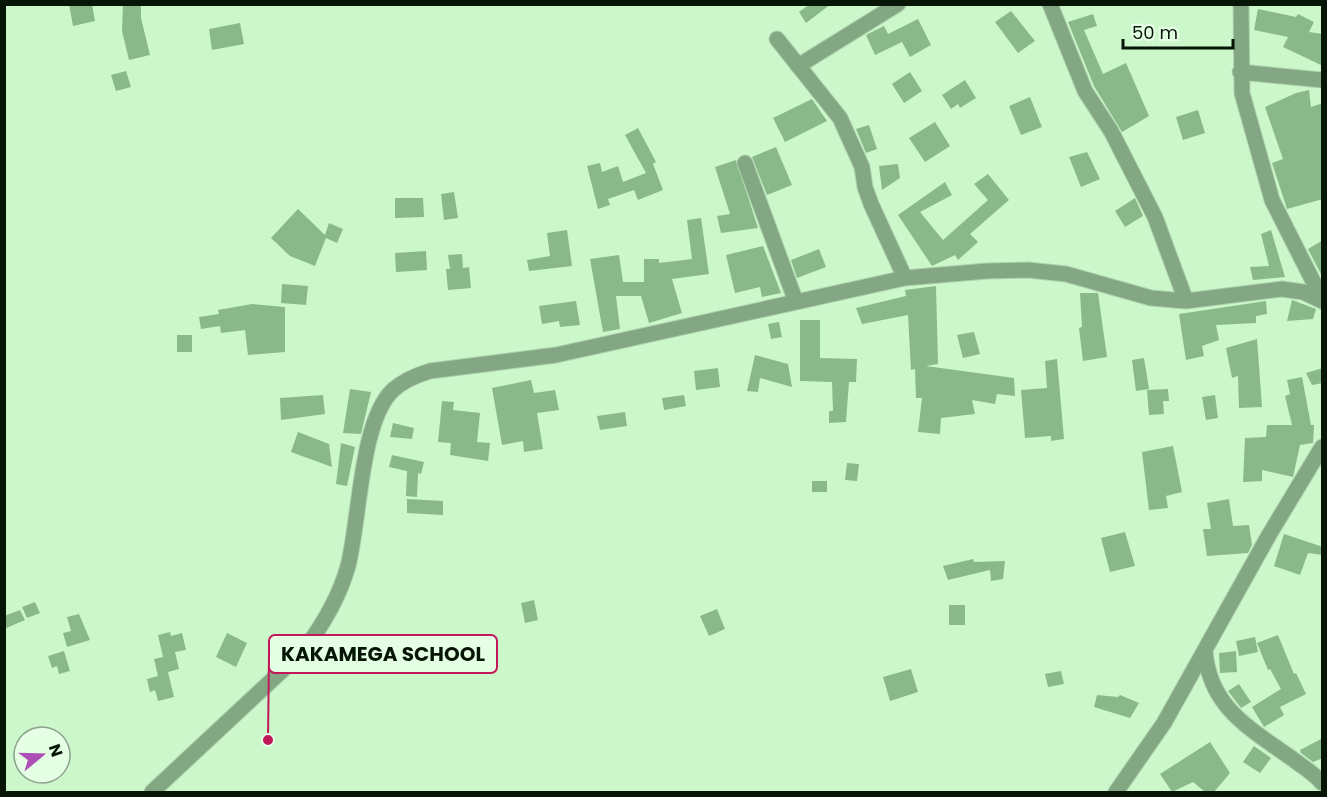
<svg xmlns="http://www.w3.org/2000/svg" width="1327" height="797" viewBox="0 0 1327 797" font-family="Poppins,sans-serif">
<rect width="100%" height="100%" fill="#ccf7cb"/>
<path fill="#8ab989" d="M69,4H92L95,21L73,26Z
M123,4H141V18L150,55L129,60L122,31Z
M810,4H831L806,23L799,12Z
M1258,9L1296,17L1298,14L1314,22L1309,32L1323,34V66L1283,47L1288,37L1254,30Z
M1011,11L1035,41L1018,53L995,22Z
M1093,14L1097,26L1084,30L1103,74L1126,63L1149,116L1122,132L1094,86L1068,22Z
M918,19L931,45L910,57L902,42L875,55L866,35L884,26L888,34Z
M240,23L244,44L212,50L209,29Z
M126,71L131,87L116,91L111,75Z
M910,72L922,91L904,103L892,84Z
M965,80L976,98L960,108L958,104L951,109L942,95Z
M1309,90L1311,107L1323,103V199L1287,209L1272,163L1283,159L1265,107L1296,93Z
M1030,97L1042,127L1021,135L1009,106Z
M812,99L827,121L785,142L773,118Z
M1198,110L1205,133L1183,140L1176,117Z
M935,122L950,146L925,162L909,138Z
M869,125L877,149L866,153L856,129Z
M638,128L656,162L653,164L663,190L638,200L634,190L608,199L610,205L598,209L587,166L600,163L602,172L618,166L623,182L646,173L625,135Z
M776,147L792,185L767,195L752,157Z
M1087,152L1100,179L1081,187L1069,157Z
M736,160L758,228L721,233L717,216L730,214L715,167Z
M898,164L900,178L882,190L879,166Z
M988,174L1009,200L970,234L978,242L958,260L955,255L932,266L898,215L945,182L952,195L920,212L943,240L988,200L974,184Z
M454,192L458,218L444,220L441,194Z
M395,198H423L424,217L395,218Z
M1135,198L1143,216L1125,227L1115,211Z
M298,209L325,235L329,223L343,229L337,243L326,238L315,266L290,256L271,238Z
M701,218L709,274L672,279L682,313L649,323L641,296H616L620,329L603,332L590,259L619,255L623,282H644V259H659V263L692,259L687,220Z
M567,230L572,266L529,271L527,260L550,256L547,233Z
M1271,230L1285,277L1253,280L1250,267L1269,266L1261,234Z
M1323,240V278L1308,249Z
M763,246L781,293L762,297L760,287L735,293L726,255Z
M819,249L826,267L797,278L791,260Z
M426,251L427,270L396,272L395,253Z
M462,254L463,268L469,267L471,288L448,290L446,269H450L448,255Z
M282,284L308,286L306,305L281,303Z
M936,286L938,364L926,366L1014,378L1015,396L997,394L995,404L972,400L975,414L941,418L940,434L918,432L922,398H916L915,369L911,370L908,315L862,324L856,308L906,296L905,290Z
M1080,293H1098L1107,357L1083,361L1079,328L1082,327Z
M1292,300L1316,309L1313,319L1287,321Z
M576,301L580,325L560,327L559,321L542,324L539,306Z
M1266,301L1267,314L1256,316V323L1216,325L1219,340L1202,346L1204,356L1186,360L1179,314Z
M252,304L285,307V352L248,355L245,330L221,333L220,326L201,329L199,317L219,314L218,310Z
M800,320H820V358L857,359L856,382H849L846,422L829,423V411H833L832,382L800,381Z
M779,322L782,337L771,339L768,324Z
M974,332L980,354L963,358L957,335Z
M177,335H192V352H177Z
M1257,339L1262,407L1239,408L1238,376L1232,378L1226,348Z
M755,355L788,364L792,387L760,378L758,392L747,391Z
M1144,358L1149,389L1136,391L1132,360Z
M1057,359L1064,439L1051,441V436L1025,438L1021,390L1047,388L1045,361Z
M718,368L720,387L696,390L694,371Z
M1323,368V383L1312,385L1306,373Z
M1302,377L1311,425H1314L1313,443L1300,445L1293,477L1262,470V481L1243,482L1245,438L1266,437L1267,425H1292L1285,396L1290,394L1287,380Z
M531,380L534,393L555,390L559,410L537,413L543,449L524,452L523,441L502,445L492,388Z
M350,389L371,392L361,434L343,433Z
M1168,389L1169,401H1163L1164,414L1149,415L1147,390Z
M323,395L325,414L281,420L280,398Z
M684,395L686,406L664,410L662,398Z
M1215,395L1218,418L1206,420L1202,397Z
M442,401L454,402L453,410L480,413L477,442L490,443L488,461L450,455L451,443L438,442Z
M625,412L627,426L600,430L597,416Z
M393,423L414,428L412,439L390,437Z
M298,432L329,444L332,467L291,452Z
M341,443L355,447L347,486L336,484Z
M1173,446L1182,492L1166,496L1168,508L1149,510L1142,452Z
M392,455L424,462L421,474L418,473L417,497L406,496L407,471L389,467Z
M847,463L859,464L857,481L845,480Z
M812,481H827V492H812Z
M407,499L443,501V515L407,513Z
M1229,499L1233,526L1249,525L1252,545L1248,553L1207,556L1203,529H1211L1207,503Z
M1125,532L1135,566L1110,572L1101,538Z
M1284,534L1323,547V555L1308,553L1300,575L1274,566Z
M973,559L974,562L1005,561L1003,579L991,581L990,570L948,580L943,566Z
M534,600L538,620L525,623L521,603Z
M35,602L40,613L27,618L22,607Z
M949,605H965V625H949Z
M717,609L725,629L709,636L700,616Z
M20,610L25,620L4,629V616Z
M79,614L90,640L67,647L63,633L71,631L67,617Z
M170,632L171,636L182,633L186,650L175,652L179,669L168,672L174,697L158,701L155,690L150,692L147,679L158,676L154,659L163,657L158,635Z
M227,633L247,643L236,667L216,657Z
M1278,635L1294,674L1296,673L1306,694L1280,707L1284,715L1264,727L1252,707L1281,689L1270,669L1268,670L1257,643Z
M1255,637L1258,652L1239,656L1236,641Z
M64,651L70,671L59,674L57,666L52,668L48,656Z
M1236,651L1237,672L1220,673L1219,653Z
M911,669L918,692L890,701L883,677Z
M1061,671L1064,684L1048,687L1045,674Z
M1239,684L1251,702L1241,708L1228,691Z
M1097,695L1118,697L1120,695L1139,703L1130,718L1094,707Z
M1323,738V758L1313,762L1301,753L1300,750Z
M1210,742L1230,773L1214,792H1205L1193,782L1172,792L1160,774Z
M1254,746L1271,758L1260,773L1243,762Z"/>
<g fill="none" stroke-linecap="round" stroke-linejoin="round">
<defs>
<path id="minor" d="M1050,4L1085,91L1111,131L1155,217L1186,301
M1241,4L1242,93L1272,200L1322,299
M777,39L840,118L862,167L865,187L871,204L905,278
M798,66L898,4
M1240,72L1322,80
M745,163L796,302
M1205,650C1209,708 1251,729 1294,760C1303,767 1315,774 1322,783
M152,792L303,651C323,625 339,598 348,566C360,520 360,421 393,390C404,380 417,375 430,371L556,355L905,278L987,271L1028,270L1066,274L1151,298L1186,301L1282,289L1303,292L1322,301
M1116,792L1164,723L1269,535L1322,447"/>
</defs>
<use href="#minor" stroke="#acd3ac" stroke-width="17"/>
<use href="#minor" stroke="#84a783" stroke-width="15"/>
</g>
<path fill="none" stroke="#c2185b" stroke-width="2" d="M268 740L269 654"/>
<circle fill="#c2185b" stroke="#e5ffe5" stroke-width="2" cx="268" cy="740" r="6"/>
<rect fill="#e5ffe5" stroke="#c2185b" stroke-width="2" x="269" y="635" width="228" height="38" rx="6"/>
<g font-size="20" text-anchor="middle" font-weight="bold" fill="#071507">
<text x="383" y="661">KAKAMEGA SCHOOL</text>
</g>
<rect width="1327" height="797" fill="none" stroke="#071507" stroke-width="12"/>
<g transform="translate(42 755) rotate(71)"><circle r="28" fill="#e5ffe5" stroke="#8ca18c" stroke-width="1.5"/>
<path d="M0-4.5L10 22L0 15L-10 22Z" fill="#ae4fb7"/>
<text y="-9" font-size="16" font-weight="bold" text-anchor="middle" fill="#071507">N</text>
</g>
<path d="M1123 39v9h110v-9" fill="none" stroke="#071507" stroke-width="3"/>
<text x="1132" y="39" font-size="18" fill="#071507" stroke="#e5ffe5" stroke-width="4.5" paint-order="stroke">50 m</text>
</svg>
